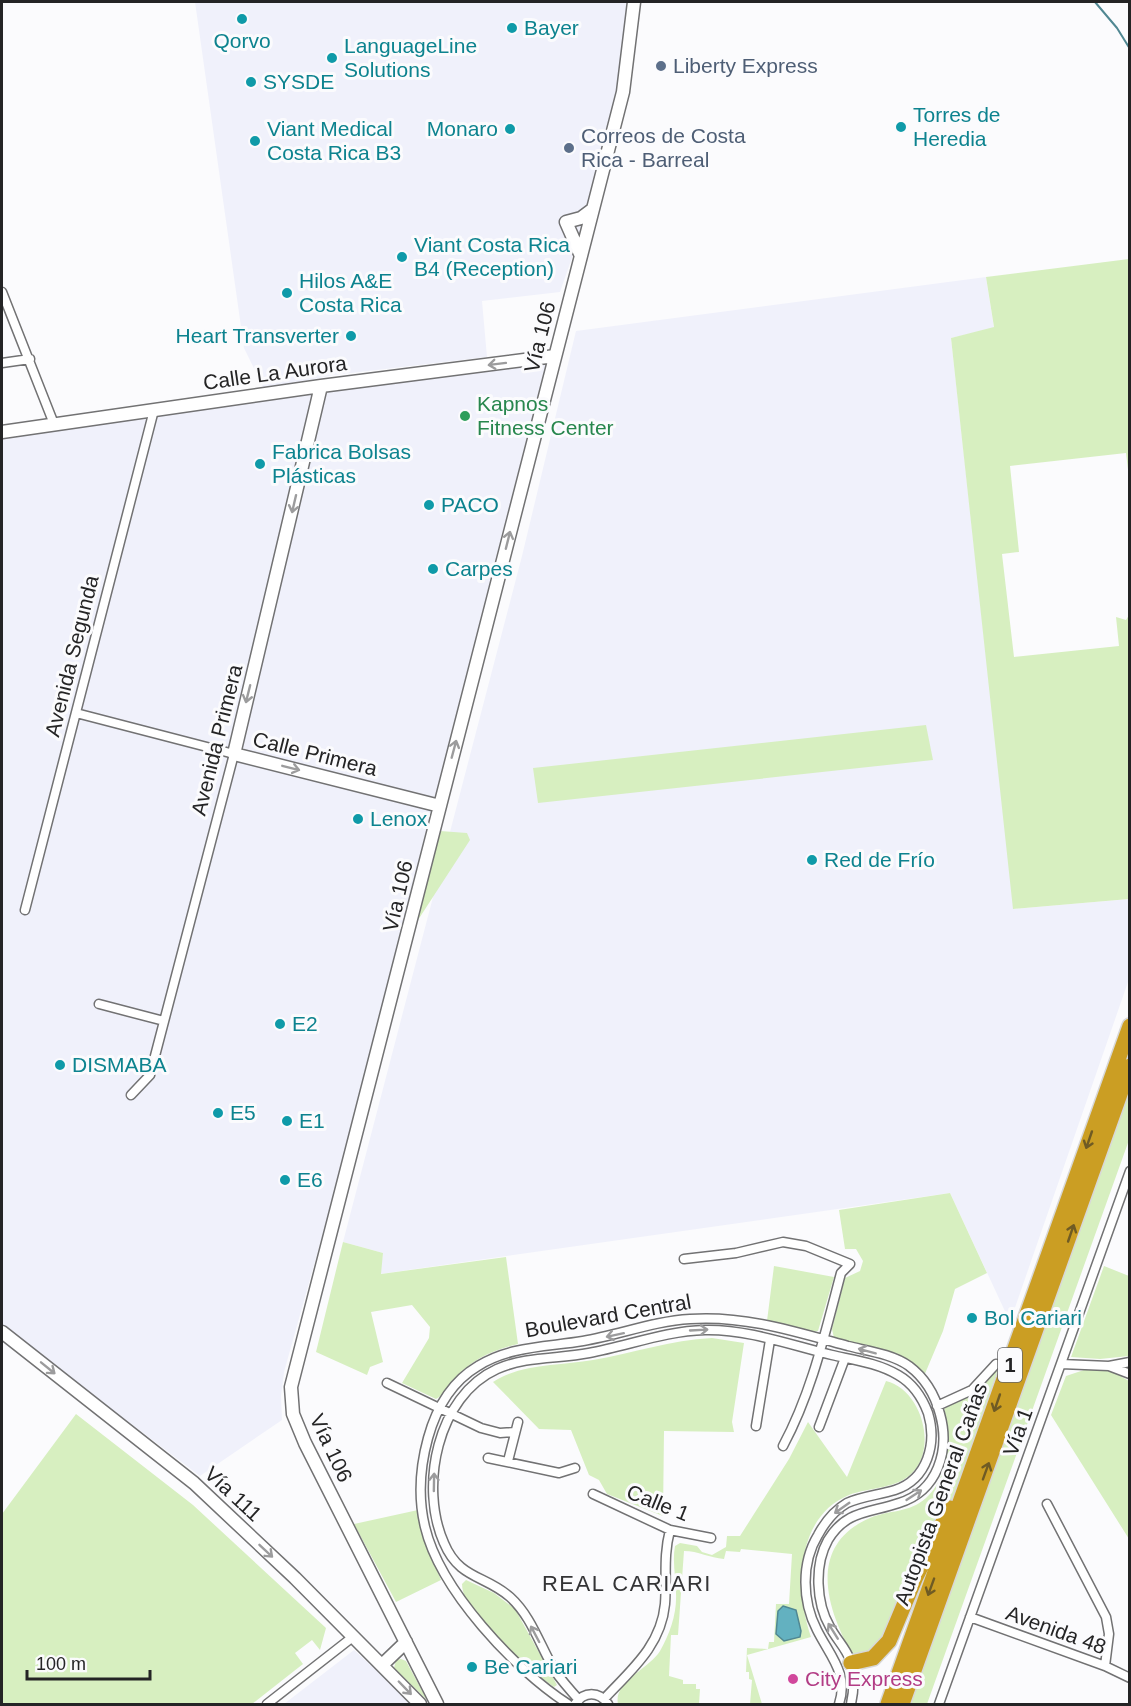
<svg xmlns="http://www.w3.org/2000/svg" width="1131" height="1706" viewBox="0 0 1131 1706" font-family="Arial,sans-serif">
<rect width="100%" height="100%" fill="#fbfbfd"/>
<path fill="#f0f1fb" d="M195,2H628L615,101L589,209L560,292L482,301L487,357L334,375L264,389L244,348Z
M986,277L994,328L951,338L1014,909L1130,899L1129,979L1010,1322L950,1193L380,1274L383,1253L343,1242L522,556L576,331Z
M546,363L326,1222L284,1372L281,1396L282,1420L200,1476L2,1326V436Z
M354,1650L414,1704H284Z"/>
<path fill="#d7efc0" d="M1129,259V478L1126,453L1010,466L1019,552L1002,554L1014,657L1119,646L1116,617L1126,620L1129,615V899L1013,909L951,338L994,327L986,277Z
M926,725L933,760L538,803L533,768Z
M440,831L467,833L470,840L418,920Z
M1129,1083V1140L927,1704H907Z
M950,1193L987,1273L955,1289L943,1331L924,1376L900,1357L885,1350L834,1338L832,1329L845,1278L860,1271L863,1261L856,1249H845L839,1210Z
M343,1242L383,1253L381,1274L506,1257L518,1344C493,1350 473,1359 455,1378C449,1384 444,1395 436,1399L402,1383L429,1338L430,1327L412,1305L371,1312L383,1362L370,1367L367,1375L316,1352Z
M774,1266L834,1277L818,1331L812,1332L767,1321Z
M1104,1266L1129,1276V1356L1100,1359L1071,1357Z
M712,1338L744,1343L732,1422L734,1432L664,1431L663,1516L607,1494L599,1480L589,1475L571,1430L539,1429L493,1382C522,1363 560,1366 593,1360C633,1353 671,1340 712,1338Z
M998,1369L958,1490L914,1569L876,1651L855,1659C827,1612 805,1546 870,1518C888,1510 910,1513 926,1498C950,1477 950,1436 944,1407L973,1394Z
M1087,1369H1108L1129,1381V1539L1051,1415L1066,1376Z
M886,1381C920,1389 938,1445 913,1472C898,1489 870,1487 849,1495C795,1517 795,1591 811,1637L747,1655L762,1704H750L752,1680L749,1679V1672H746L747,1648L768,1649L769,1642H774L776,1604H789L792,1554L741,1549L740,1552L726,1551L724,1559C710,1558 698,1551 684,1551L678,1635H671L669,1676L683,1680V1684H696V1689H700L699,1704H618C613,1682 650,1668 660,1651C670,1633 677,1614 676,1593C676,1577 672,1562 675,1546L680,1543L697,1546L702,1552L712,1555L726,1547L727,1536H740L789,1459L808,1422L847,1477Z
M76,1414L193,1505L326,1628L320,1650L312,1640L295,1653L303,1664L252,1704H2V1514Z
M418,1510L424,1540L441,1580L396,1602L354,1524Z
M466,1580L494,1593L515,1609L557,1685L554,1687C527,1668 463,1619 462,1584Z
M401,1659L406,1661L427,1700L394,1668L396,1660Z"/>
<path fill="#63b1c0" stroke="#508792" stroke-width="1.5" d="M783,1606L796,1610L801,1631L800,1637L784,1641L776,1634L778,1611Z"/>
<g fill="none" stroke-linecap="round" stroke-linejoin="round">
<path stroke="#508792" stroke-width="2" d="M1095,2L1117,28L1130,49"/>
<defs>
<path id="street" d="M2,292L54,424
M2,363L30,359
M76,713L234,754L150,1075L131,1095
M25,910L154,410
M99,1004L164,1021
M684,1259L736,1253L783,1242L806,1246L850,1264L841,1273C825,1333 812,1392 783,1446
M1061,1364L1109,1366L1130,1374
M1109,1366L1130,1362
M387,1383L481,1428L500,1433L515,1432
M937,1406L972,1390L996,1364
M756,1426L770,1340
M819,1427L845,1358
M488,1458L559,1473L575,1468
M508,1461L518,1422
M593,1494L670,1530L711,1538
M1047,1504L1106,1617L1109,1634L1105,1666
M970,1617L1105,1666L1130,1678
M604,1699C631,1670 661,1646 665,1604C667,1577 663,1557 670,1530
M579,1700C570,1690 562,1681 555,1671C540,1646 532,1617 510,1597C485,1575 459,1579 444,1543C419,1487 437,1396 497,1369C526,1356 559,1359 589,1353C628,1346 665,1331 705,1330C747,1329 791,1345 832,1355C854,1360 878,1363 898,1375C912,1383 922,1397 928,1413C937,1443 928,1479 895,1490C879,1495 863,1496 847,1503C835,1510 825,1522 818,1535C801,1563 802,1601 817,1630C830,1656 849,1674 839,1704
M267,1704L354,1636
M568,1704C515,1670 440,1590 425,1527C418,1498 420,1467 428,1438C436,1409 451,1382 478,1366C510,1346 547,1347 583,1341C619,1335 654,1321 690,1319C744,1315 797,1332 848,1346C868,1351 892,1354 909,1366C925,1378 935,1395 940,1414C950,1450 938,1491 899,1503C870,1513 846,1510 828,1540C814,1565 816,1603 830,1627C836,1639 846,1648 850,1660C855,1675 854,1690 851,1704
M575,1704C584,1691 599,1691 608,1704
M939,1704L1130,1171"/>
<path id="secondary" d="M581,256L566,222L581,218L593,209
M321,386L234,754L440,806
M2,432L321,386L555,356
M2,1332L194,1483L295,1578L420,1704
M382,1665L406,1642
M437,1704L305,1443L293,1414L291,1387L623,92L634,2"/>
<path id="highway" d="M851,1663L873,1658L889,1641L915,1579L950,1508
M888,1704L1130,1026
M902,1704L1130,1066"/>
</defs>
<use href="#street" stroke="#727273" stroke-width="11"/>
<use href="#secondary" stroke="#727273" stroke-width="15"/>
<use href="#highway" stroke="#d8d8d8" stroke-width="18"/>
<use href="#street" stroke="#fff" stroke-width="8"/>
<use href="#secondary" stroke="#fff" stroke-width="12"/>
<use href="#highway" stroke="#cb9e23" stroke-width="15"/>
</g>
<defs><path id="oneway-shaft" d="M-6 0H5M1.5-3L5.5 0L1.5 3" fill="none" stroke-width="1.6" stroke-linecap="round" stroke-linejoin="round" transform="scale(1.5)"/></defs>
<g stroke="#9c9c9d">
<use href="#oneway-shaft" transform="translate(497 364) rotate(173)"/>
<use href="#oneway-shaft" transform="translate(294 504) rotate(103)"/>
<use href="#oneway-shaft" transform="translate(508 540) rotate(-76)"/>
<use href="#oneway-shaft" transform="translate(248 694) rotate(104)"/>
<use href="#oneway-shaft" transform="translate(454 749) rotate(-75)"/>
<use href="#oneway-shaft" transform="translate(291 768) rotate(14)"/>
<use href="#oneway-shaft" transform="translate(699 1330) rotate(-3)"/>
<use href="#oneway-shaft" transform="translate(615 1335) rotate(168)"/>
<use href="#oneway-shaft" transform="translate(867 1351) rotate(-165)"/>
<use href="#oneway-shaft" transform="translate(48 1368) rotate(39)"/>
<use href="#oneway-shaft" transform="translate(434 1482) rotate(-89)"/>
<use href="#oneway-shaft" transform="translate(914 1495) rotate(-33)"/>
<use href="#oneway-shaft" transform="translate(842 1508) rotate(145)"/>
<use href="#oneway-shaft" transform="translate(266 1551) rotate(43)"/>
<use href="#oneway-shaft" transform="translate(833 1631) rotate(-122)"/>
<use href="#oneway-shaft" transform="translate(535 1634) rotate(-118)"/>
<use href="#oneway-shaft" transform="translate(405 1688) rotate(46)"/>
</g>
<g stroke="#6f5b24">
<use href="#oneway-shaft" transform="translate(1089 1140) rotate(109)"/>
<use href="#oneway-shaft" transform="translate(1071 1233) rotate(-71)"/>
<use href="#oneway-shaft" transform="translate(997 1403) rotate(109)"/>
<use href="#oneway-shaft" transform="translate(986 1471) rotate(-70)"/>
<use href="#oneway-shaft" transform="translate(931 1587) rotate(110)"/>
</g>
<g fill="#0f9aa8" stroke="#fbfbfd" stroke-width="2">
<circle cx="242" cy="19" r="6"/>
<circle cx="512" cy="28" r="6"/>
<circle cx="332" cy="58" r="6"/>
<circle cx="251" cy="82" r="6"/>
<circle cx="901" cy="127" r="6"/>
<circle cx="510" cy="129" r="6"/>
<circle cx="255" cy="141" r="6"/>
<circle cx="402" cy="257" r="6"/>
<circle cx="287" cy="293" r="6"/>
<circle cx="351" cy="336" r="6"/>
<circle cx="260" cy="464" r="6"/>
<circle cx="429" cy="505" r="6"/>
<circle cx="433" cy="569" r="6"/>
<circle cx="358" cy="819" r="6"/>
<circle cx="812" cy="860" r="6"/>
<circle cx="280" cy="1024" r="6"/>
<circle cx="60" cy="1065" r="6"/>
<circle cx="218" cy="1113" r="6"/>
<circle cx="287" cy="1121" r="6"/>
<circle cx="285" cy="1180" r="6"/>
<circle cx="972" cy="1318" r="6"/>
<circle cx="472" cy="1667" r="6"/>
</g>
<g fill="#5c6f8a" stroke="#fbfbfd" stroke-width="2">
<circle cx="661" cy="66" r="6"/>
<circle cx="569" cy="148" r="6"/>
</g>
<circle fill="#2e9e5b" stroke="#fbfbfd" stroke-width="2" cx="465" cy="416" r="6"/>
<circle fill="#d1479c" stroke="#fbfbfd" stroke-width="2" cx="793" cy="1679" r="6"/>
<g text-anchor="middle" stroke-width="6" stroke-linejoin="round" paint-order="stroke">
<rect fill="#fbfbfd" stroke="#646466" stroke-width="1.5" x="998" y="1348" width="24" height="34" rx="4.5"/>
<g font-size="20" font-weight="bold" fill="#242425">
<text x="1010" y="1372">1</text>
</g>
<g font-size="21" fill="#0d838f" stroke="#fbfbfd" text-anchor="start">
<text x="524" y="35">Bayer</text>
<text x="242" y="48" text-anchor="middle">Qorvo</text>
<text x="344" y="53">LanguageLine<tspan x="344" dy="24">Solutions</tspan></text>
<text x="263" y="89">SYSDE</text>
<text x="913" y="122">Torres de<tspan x="913" dy="24">Heredia</tspan></text>
<text x="267" y="136">Viant Medical<tspan x="267" dy="24">Costa Rica B3</tspan></text>
<text x="498" y="136" text-anchor="end">Monaro</text>
<text x="414" y="252">Viant Costa Rica<tspan x="414" dy="24">B4 (Reception)</tspan></text>
<text x="299" y="288">Hilos A&amp;E<tspan x="299" dy="24">Costa Rica</tspan></text>
<text x="339" y="343" text-anchor="end">Heart Transverter</text>
<text x="272" y="459">Fabrica Bolsas<tspan x="272" dy="24">Plásticas</tspan></text>
<text x="441" y="512">PACO</text>
<text x="445" y="576">Carpes</text>
<text x="370" y="826">Lenox</text>
<text x="824" y="867">Red de Frío</text>
<text x="292" y="1031">E2</text>
<text x="72" y="1072">DISMABA</text>
<text x="230" y="1120">E5</text>
<text x="299" y="1128">E1</text>
<text x="297" y="1187">E6</text>
<text x="984" y="1325">Bol Cariari</text>
<text x="484" y="1674">Be Cariari</text>
</g>
<g font-size="21" fill="#4e5e75" stroke="#fbfbfd" text-anchor="start">
<text x="673" y="73">Liberty Express</text>
<text x="581" y="143">Correos de Costa<tspan x="581" dy="24">Rica - Barreal</tspan></text>
</g>
<g font-size="21" fill="#242425" stroke="#fbfbfd">
<text transform="translate(540 337) rotate(-76)" y="7">Vía 106</text>
<text transform="translate(275 373) rotate(-8)" y="7">Calle La Aurora</text>
<text transform="translate(72 656) rotate(-76)" y="7">Avenida Segunda</text>
<text transform="translate(217 740) rotate(-76)" y="7">Avenida Primera</text>
<text transform="translate(315 754) rotate(14)" y="7">Calle Primera</text>
<text transform="translate(398 896) rotate(-77)" y="7">Vía 106</text>
<text transform="translate(608 1316) rotate(-10)" y="7">Boulevard Central</text>
<text transform="translate(1018 1432) rotate(-70)" y="7">Vía 1</text>
<text transform="translate(331 1448) rotate(65)" y="7">Vía 106</text>
<text transform="translate(233 1494) rotate(43)" y="7">Vía 111</text>
<text transform="translate(941 1494) rotate(-70)" y="7">Autopista General Cañas</text>
<text transform="translate(658 1503) rotate(22)" y="7">Calle 1</text>
<text transform="translate(1056 1630) rotate(20)" y="7">Avenida 48</text>
</g>
<g font-size="21" fill="#27864d" stroke="#fbfbfd" text-anchor="start">
<text x="477" y="411">Kapnos<tspan x="477" dy="24">Fitness Center</tspan></text>
</g>
<g font-size="21" fill="#b23c85" stroke="#fbfbfd" text-anchor="start">
<text x="805" y="1686">City Express</text>
</g>
<g font-size="22" letter-spacing="1.5" fill="#343436" stroke="#fbfbfd">
<text x="627" y="1591">REAL CARIARI</text>
</g>
</g>
<rect width="1131" height="1706" fill="none" stroke="#242425" stroke-width="6"/>
<path d="M27 1670v9h123v-9" fill="none" stroke="#242425" stroke-width="3"/>
<text x="36" y="1670" font-size="18" fill="#242425" stroke="#fbfbfd" stroke-width="4.5" paint-order="stroke">100 m</text>
</svg>
